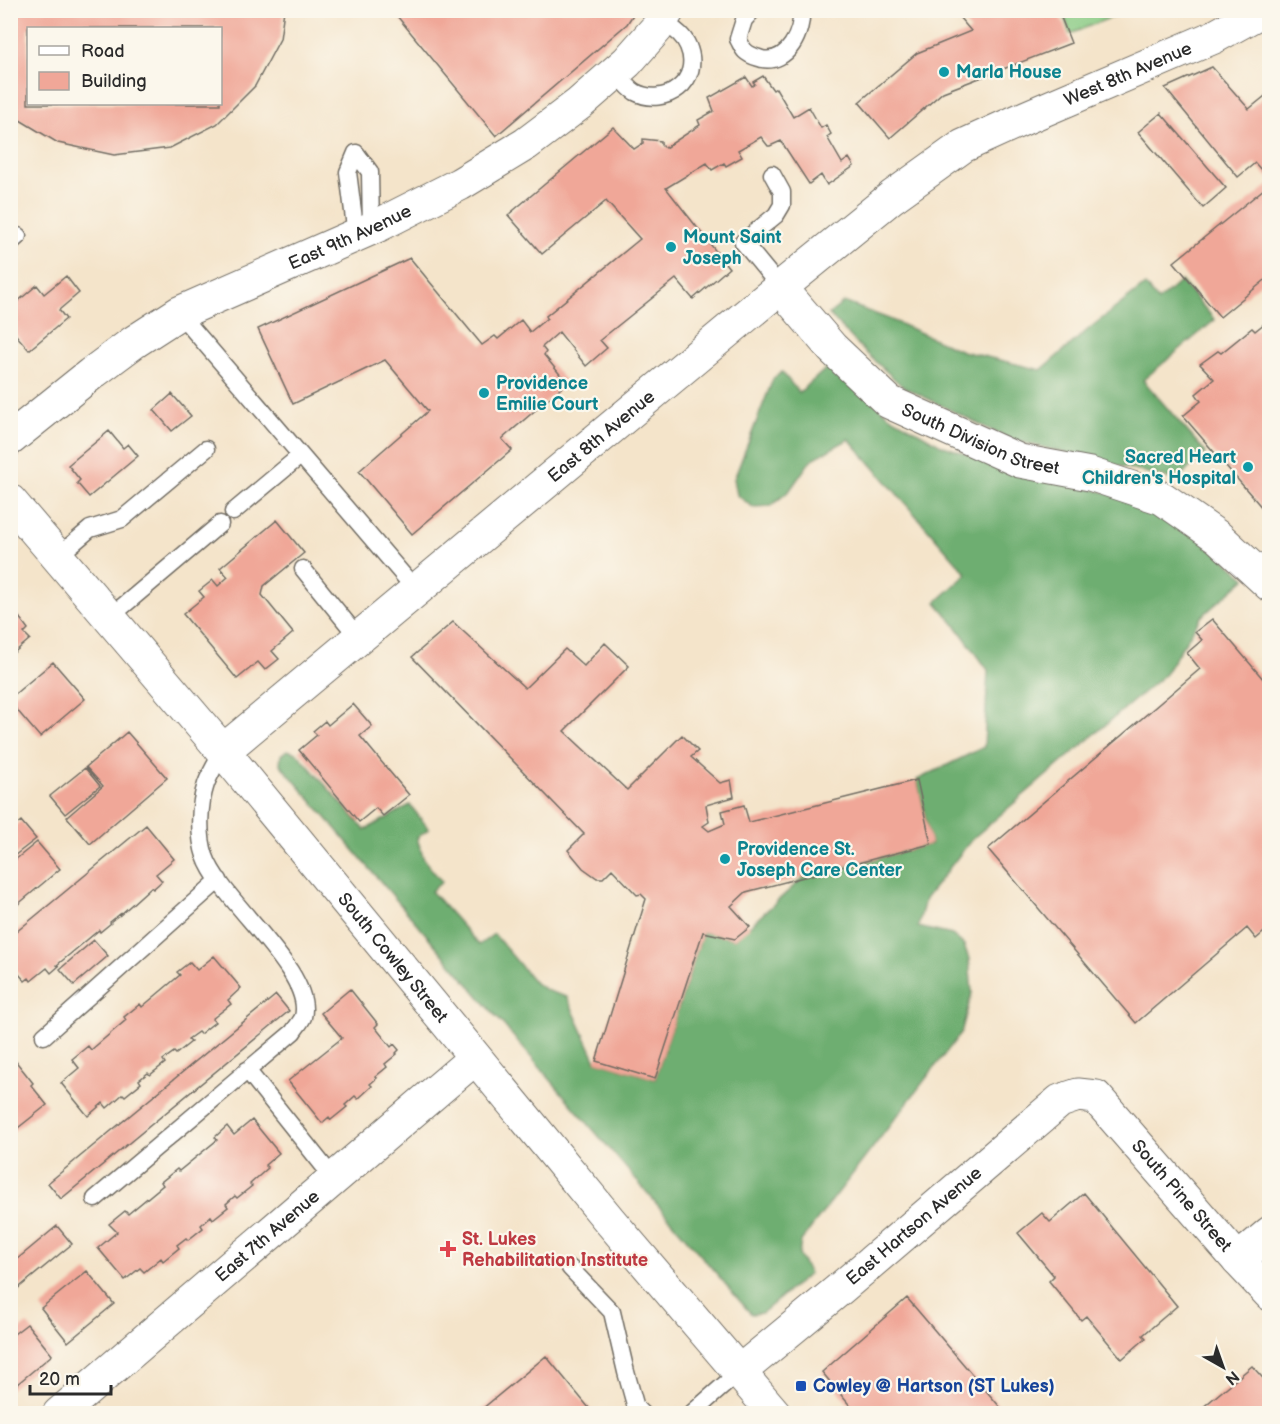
<svg xmlns="http://www.w3.org/2000/svg" width="1280" height="1424" viewBox="0 0 1280 1424" font-family="'Balsamiq Sans',sans-serif">
<rect width="100%" height="100%" fill="#fbf7ec"/>
<filter id="ink" filterUnits="userSpaceOnUse"><feTurbulence type="fractalNoise" baseFrequency=".0167" numOctaves="2"/><feDisplacementMap in="SourceGraphic" scale="12" xChannelSelector="R" yChannelSelector="G"/><feConvolveMatrix kernelMatrix="1 2 1 2 8 2 1 2 1" color-interpolation-filters="sRGB"/></filter>
<filter id="wash" filterUnits="userSpaceOnUse"><feTurbulence type="fractalNoise" baseFrequency=".008" numOctaves="4" result="noise"/><feDisplacementMap in="SourceGraphic" scale="24" xChannelSelector="R" yChannelSelector="G"/><feGaussianBlur stdDeviation="1.35" result="paint"/><feColorMatrix in="noise" values="0 0 0 0 0 0 0 0 0 0 0 0 0 0 0 0 0 1.4 0 .05"/><feComposite in="paint" operator="in"/></filter>
<g filter="url(#wash)">
<rect width="100%" height="100%" fill="#f4e4ca"/>
<path fill="#88ca83" stroke="#5a7a57" stroke-width="1.5" d="M1062,10H1127V11L1070,34Z"/>
<path fill="#6eae71" stroke="#4c6c4e" stroke-width="1.5" d="M1181,281L1215,320L1143,380L1206,453L1176,480L1009,439L902,386L864,351L829,314L844,302L889,319L962,351L1041,370L1091,327L1145,285L1158,301Z
M830,365L890,416L941,445L1012,470L1129,498L1179,520L1246,578L1201,617L1165,674L972,839L925,899L918,927L952,935L964,945L969,959L972,993L961,1033L801,1241L799,1255L809,1274L762,1313L751,1314L280,764L281,755L287,750L297,753L365,830L410,805L429,829L417,838L424,860L442,882L431,891L479,945L494,934L536,984L548,991L567,997L596,1061L655,1079L703,932L735,939L803,878L931,844L917,780L984,747L988,670L956,626L936,602L967,574L849,439L811,460L790,490L771,506L753,507L737,495L734,479L773,379L782,372L799,393Z"/>
<g id="blocks">
<path fill="#f0a798" fill-rule="evenodd" d="M10,10H284L280,39L255,86L217,124L170,148L114,155L58,143L10,114ZM28,28H220V104H28Z
M392,10H636L627,24L496,136Z
M953,10H1013L1016,14L1026,10H1058L1071,43L943,92L890,138L859,102L917,53L971,31Z
M1212,67L1249,109L1270,92V180L1255,163L1238,177L1165,88Z
M763,76L773,90L776,88L793,117L809,107L821,128L826,125L831,134L827,137L842,163L849,158L854,166L827,185L821,175L809,184L781,141L770,146H768L761,137L738,150L742,157L726,166L724,163L712,170L707,163L666,188L729,268L693,299L676,279L600,340L607,348L586,366L559,332L542,347L546,352L544,355L567,383L502,439L512,450L412,534L359,471L428,411L385,360L293,404L258,329L410,258L482,345L495,336L498,339L521,320L530,332L547,318L546,316L640,239L606,201L542,254L508,215L613,127L634,149L643,143V139L661,141V144L665,148L700,125L698,120L714,111L709,98L746,77L752,86L755,84L753,82Z
M1161,113L1226,188L1203,208L1138,132Z
M1270,184V276L1220,317L1174,262Z
M66,276L79,293L59,310L66,319L29,350L16,335L13,338L10,335V308L37,285L44,294Z
M1270,319V517L1183,416L1201,401L1196,394L1214,379L1200,364L1218,351L1221,353L1252,328L1255,331Z
M172,394L191,416L172,431L154,410Z
M109,431L123,448L128,444L138,456L89,497L77,483L80,480L68,465Z
M277,520L304,553L264,586L262,595L293,633L272,651L279,659L265,670L258,662L237,679L183,614L204,597L199,591L213,580L218,586L228,577L220,568Z
M10,615L15,621L19,617L28,629L24,633L30,639L10,656Z
M1212,619L1270,687V909L1266,913L1270,918V927L1256,939L1247,928L1136,1023L988,849L1200,669L1187,653L1202,640L1195,632Z
M453,622L525,688L565,649L584,666L605,643L629,666L564,731L627,790L682,735L698,751L691,757L720,783L731,780L734,797L706,805L709,822L703,826L709,831L725,824L722,811L744,805L749,822L917,780L931,844L746,892L731,906L750,927L735,939L703,932L655,1079L596,1061L646,899L641,894L637,895L612,869L603,878H597L583,868L568,850L584,834L412,657Z
M53,662L85,699L40,737L10,702V698Z
M353,704L372,726L360,736L409,795L383,816L376,808L359,822L299,750L317,735L313,731L325,721L328,725Z
M127,732L167,778L90,844L67,817L103,786L86,767Z
M85,768L100,786L65,814L50,796Z
M21,821L36,839L10,859V830Z
M146,825L174,859L156,874L162,881L153,889L151,887L120,915V914L110,922L111,923L100,932L99,930L57,965L59,966L51,973L47,968L31,981L29,978L25,981L10,964V937Z
M37,842L60,869L10,911V864Z
M94,940L108,956L74,985L60,969Z
M214,956L241,988L228,1000L231,1004L212,1019L215,1022L200,1034L198,1032L188,1039L191,1042L176,1054L174,1052L163,1060L165,1063L150,1075L148,1073L139,1080L141,1083L125,1096L123,1094L107,1108L103,1103L88,1116L61,1083L79,1068L72,1059L88,1046L91,1050L126,1020L124,1017L140,1004L142,1007L180,975L177,972L190,962L197,970Z
M350,989L378,1024L375,1027L391,1047L394,1044L399,1050L396,1053L397,1054L385,1064L387,1067L375,1077L377,1078L370,1084L372,1086L358,1099L355,1096L345,1105L347,1107L331,1120L329,1117L322,1123L288,1081L342,1038L321,1013Z
M276,995L289,1011L61,1199L48,1183Z
M10,1054L33,1083L31,1085L47,1105L14,1131L10,1127Z
M252,1120L279,1153L265,1165L268,1168L250,1184L252,1186L237,1198L235,1196L226,1204L228,1207L213,1219L211,1216L201,1225L203,1228L188,1240L186,1238L177,1245L179,1248L163,1261L161,1258L144,1272L140,1268L125,1280L98,1248L117,1232L109,1224L125,1211L128,1214L163,1185L161,1182L177,1169L179,1171L217,1140L215,1137L227,1126L234,1135Z
M1084,1193L1177,1306L1143,1335L1146,1338L1122,1359L1086,1316L1081,1320L1049,1281L1054,1276L1018,1233L1042,1213L1050,1222Z
M57,1226L72,1244L10,1295V1265Z
M87,1271L114,1304L68,1342L41,1308Z
M907,1298L1006,1414H857L822,1372Z
M27,1324L52,1355L10,1390V1337Z
M546,1356L594,1414H476Z
M1252,1366L1270,1386V1414H1195Z"/>
</g>
</g>
<g filter="url(#ink)">
<use href="#blocks" fill-opacity="0" stroke="#716c63" stroke-width="1.5"/>
<g fill="none" stroke-linecap="round" stroke-linejoin="round">
<defs>
<path id="lane" d="M753,10L744,20L738,39C740,42 742,48 745,51C750,56 756,57 762,59C788,64 803,32 801,10
M616,72C621,78 628,88 635,92C665,108 703,81 688,46C683,34 672,28 662,20
M356,153L370,172L371,228
M772,174L782,192V205L776,215L743,242L780,287
M356,235L348,172L356,153
M10,243L18,236
M179,313L416,590
M233,512L300,456
M58,556L90,529L122,519L206,449
M303,569L358,637
M110,617L220,524
M44,1036L219,880
M247,1070L334,1179
M95,1199L293,1032C296,1027 301,1022 303,1017C315,972 220,901 205,856C198,835 199,805 206,784C210,773 217,762 223,751
M570,1268L612,1312L626,1372L636,1408L642,1414
M691,1414L739,1372"/>
<g id="street">
<path id="s1" d="M780,287L832,348L889,402L1020,461L1090,474L1162,498L1218,537L1270,585"/>
<path id="s2" d="M10,439L91,374L134,342L179,313L379,225L460,184L526,144L579,104L627,62L657,28L668,10"/>
<path id="s3" d="M223,751L760,304L892,197L963,146L1027,117L1214,37L1263,10"/>
<path d="M1238,1260L1270,1233"/>
<path id="s4" d="M739,1372L841,1288L1060,1101L1078,1095L1096,1097L1238,1260L1270,1294"/>
<path id="s5" d="M59,1414L475,1058"/>
</g>
<g id="secondary">
<path id="s6" d="M10,501L223,751L610,1221L775,1414"/>
</g>
</defs>
<use href="#lane" stroke="#716c63" stroke-width="19"/>
<use href="#street" stroke="#716c63" stroke-width="35"/>
<use href="#secondary" stroke="#716c63" stroke-width="35"/>
<use href="#lane" stroke="#fff" stroke-width="16"/>
<use href="#street" stroke="#fff" stroke-width="33"/>
<use href="#secondary" stroke="#fff" stroke-width="33"/>
</g>
</g>
<g fill="#0f9aa8" stroke="#fbf7ec" stroke-width="2">
<circle cx="944" cy="72" r="6"/>
<circle cx="671" cy="247" r="6"/>
<circle cx="484" cy="393" r="6"/>
<circle cx="1248" cy="467" r="6"/>
<circle cx="725" cy="859" r="6"/>
</g>
<path fill="#e0444e" stroke="#fbf7ec" stroke-width="2" d="M445 1240h6v6h6v6h-6v6h-6v-6h-6v-6h6z"/>
<rect fill="#1a4fb4" stroke="#fbf7ec" stroke-width="2" x="795" y="1380" width="12" height="12" rx="3"/>
<g text-anchor="middle" stroke-width="4.5" stroke-linejoin="round" paint-order="stroke">
<g font-size="18" font-weight="bold" fill="#0d838f" stroke="#fbf7ec" text-anchor="start">
<text x="956" y="78">Marla House</text>
<text x="683" y="243">Mount Saint<tspan x="683" dy="21">Joseph</tspan></text>
<text x="496" y="389">Providence<tspan x="496" dy="21">Emilie Court</tspan></text>
<text x="1236" y="463" text-anchor="end">Sacred Heart<tspan x="1236" dy="21">Children's Hospital</tspan></text>
<text x="737" y="855">Providence St.<tspan x="737" dy="21">Joseph Care Center</tspan></text>
</g>
<g font-size="18" fill="#2b2b2b" stroke="#fbf7ec">
<text dy="6" stroke="none"><textPath href="#s3" startOffset="1136">West 8th Avenue</textPath></text>
<text dy="6" stroke="none"><textPath href="#s2" startOffset="398">East 9th Avenue</textPath></text>
<text dy="6" stroke="none"><textPath href="#s3" startOffset="492">East 8th Avenue</textPath></text>
<text dy="6" stroke="none"><textPath href="#s1" startOffset="258">South Division Street</textPath></text>
<text dy="6" stroke="none"><textPath href="#s6" startOffset="596">South Cowley Street</textPath></text>
<text dy="6" stroke="none"><textPath href="#s4" startOffset="588">South Pine Street</textPath></text>
<text dy="6" stroke="none"><textPath href="#s4" startOffset="228">East Hartson Avenue</textPath></text>
<text dy="6" stroke="none"><textPath href="#s5" startOffset="274">East 7th Avenue</textPath></text>
</g>
<g font-size="18" font-weight="bold" fill="#be3a42" stroke="#fbf7ec" text-anchor="start">
<text x="462" y="1245">St. Lukes<tspan x="462" dy="21">Rehabilitation Institute</tspan></text>
</g>
<g font-size="18" font-weight="bold" fill="#164399" stroke="#fbf7ec" text-anchor="start">
<text x="813" y="1392">Cowley @ Hartson (ST Lukes)</text>
</g>
</g>
<rect width="1280" height="1424" fill="none" stroke="#fbf7ec" stroke-width="36"/>
<rect x="27" y="27" width="195" height="78" fill="#fbf7ec" stroke="#a8a59f" stroke-width="1.5"/>
<rect x="39" y="46" width="30" height="9" fill="#ffffff" stroke="#a8a59f" stroke-width="1.5"/>
<text x="81" y="57" font-size="18" fill="#2b2b2b">Road</text>
<rect x="39" y="72" width="30" height="18" fill="#f0a798" stroke="#a8a59f" stroke-width="1.5"/>
<text x="81" y="87" font-size="18" fill="#2b2b2b">Building</text>
<g transform="translate(1223 1367) rotate(140)" stroke="#fbf7ec" stroke-width="4.5" paint-order="stroke">
<path d="M0-4.5L10 22L0 15L-10 22Z" fill="#2b2b2b"/>
<text y="-9" font-size="16" font-weight="bold" text-anchor="middle" fill="#2b2b2b">N</text>
</g>
<path d="M30 1385v9h81v-9" fill="none" stroke="#2b2b2b" stroke-width="3"/>
<text x="39" y="1385" font-size="18" fill="#2b2b2b" stroke="#fbf7ec" stroke-width="4.5" paint-order="stroke">20 m</text>
</svg>
